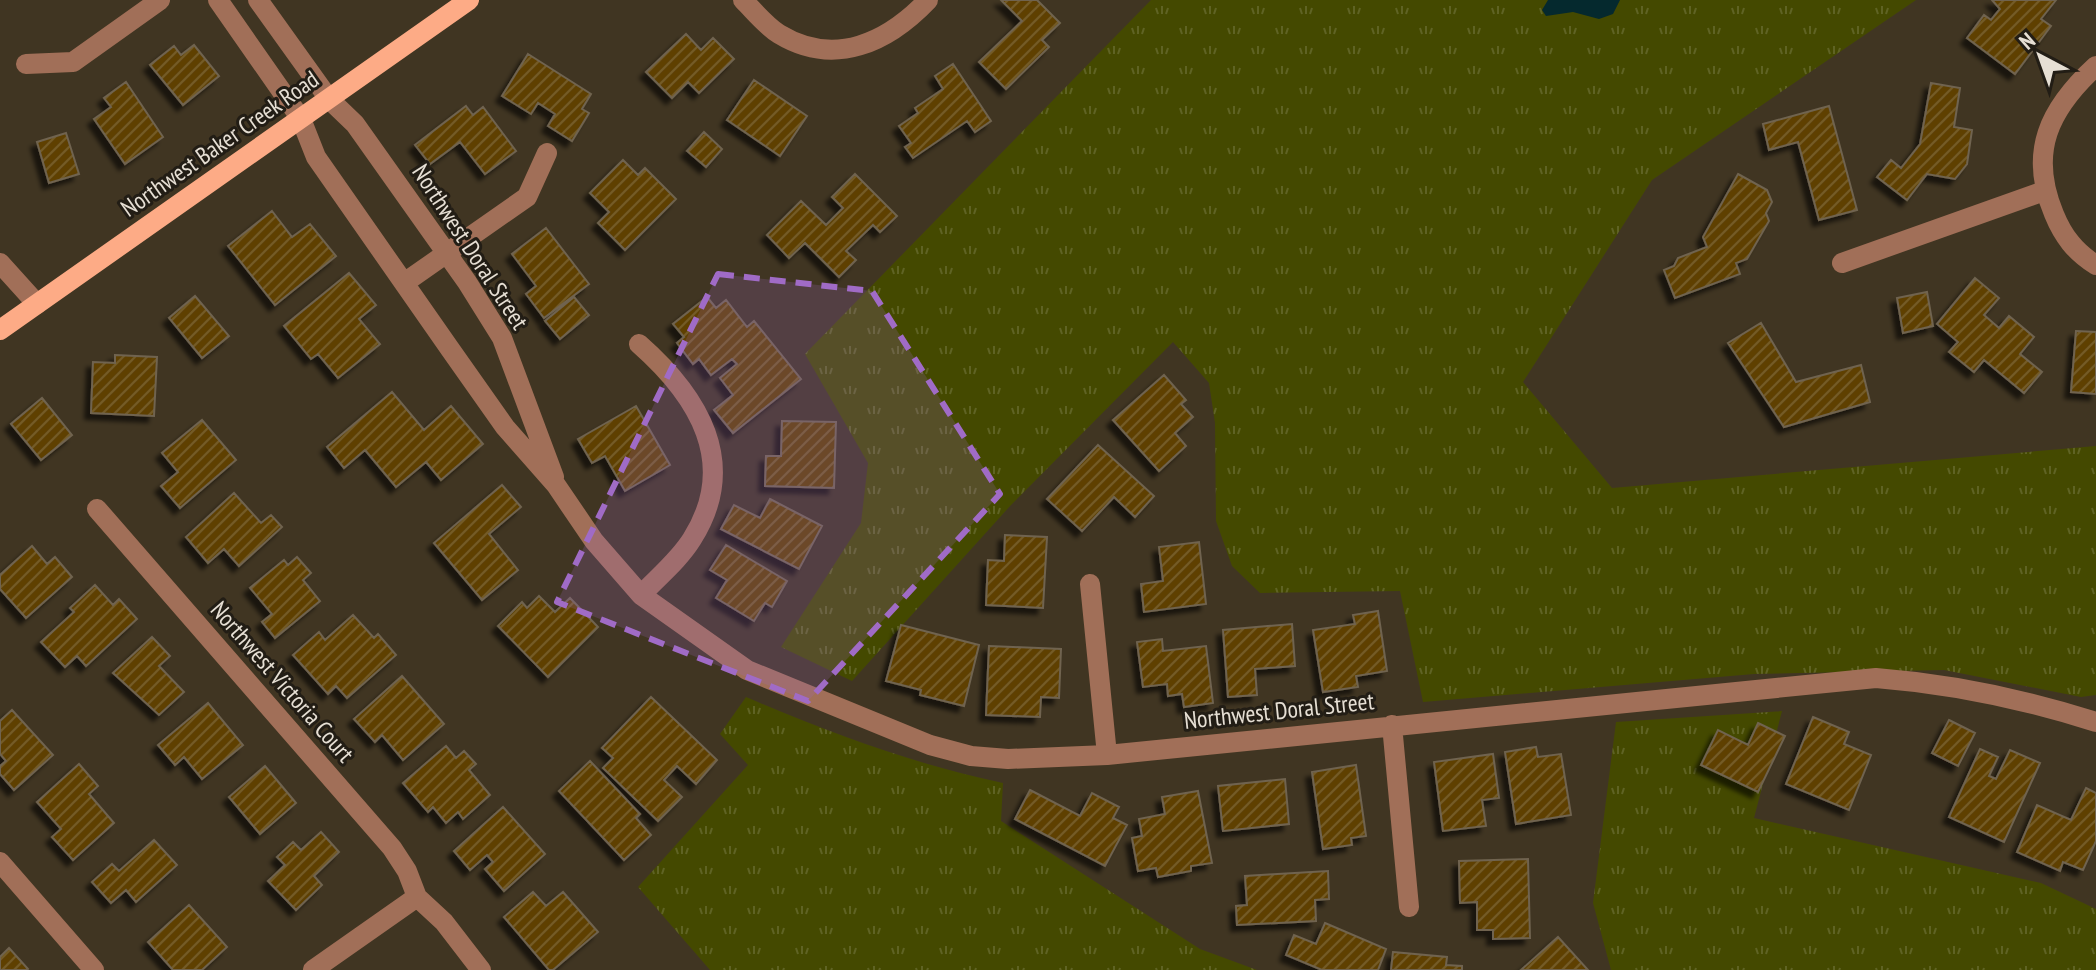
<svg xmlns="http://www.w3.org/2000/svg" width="2096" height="970" viewBox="0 0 2096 970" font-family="'PT Sans Narrow',sans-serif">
<defs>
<pattern id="grass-tufts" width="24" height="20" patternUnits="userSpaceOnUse" patternTransform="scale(2)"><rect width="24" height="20" fill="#444900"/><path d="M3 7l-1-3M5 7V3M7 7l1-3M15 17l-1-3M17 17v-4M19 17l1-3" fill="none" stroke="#5f6324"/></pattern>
<pattern id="building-hatch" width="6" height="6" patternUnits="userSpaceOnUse" patternTransform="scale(2)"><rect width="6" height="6" fill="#5e4104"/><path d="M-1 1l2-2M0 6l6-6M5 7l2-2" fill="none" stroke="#755c28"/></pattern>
<filter id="shadow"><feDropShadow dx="-6" dy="6" stdDeviation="2" flood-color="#0009"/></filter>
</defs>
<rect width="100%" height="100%" fill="#403522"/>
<path fill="url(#grass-tufts)" d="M1151,0H1916L1652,180L1523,382L1612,488L2096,446V695L2081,697L1944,670L1754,674L1423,702L1400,591L1260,593L1232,566L1216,521L1215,423L1209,383L1173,342L1011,505L852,681L781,647L861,523L868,463L805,354Z
M746,697C830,733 913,764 1003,783L1001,821L1200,949L1257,970H710L638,887L748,765L720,734Z
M1782,711L1754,818L2041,883L2096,909V970H1611L1593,903L1616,722Z"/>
<path fill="#05292e" d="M1548,0H1620L1613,14L1599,19L1573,12L1546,16L1542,10Z"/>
<path fill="url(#building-hatch)" stroke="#6f634f" stroke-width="2" filter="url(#shadow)" d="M1001,0H1037L1060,23L1042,40L1049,47L1006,89L979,62L1022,21Z
M1992,0H2056L2041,19L2051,26L2015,74L1967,38L1984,15L1991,20L2000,9Z
M686,34L701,50L713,38L734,59L699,93L688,82L672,98L646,72Z
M194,45L219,76L183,105L150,65L174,46L181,55Z
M528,54L591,94L582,109L589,113L572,141L548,126L555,114L538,103L531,114L502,96Z
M953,64L991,121L975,132L967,121L913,158L905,147L911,143L899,126L918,113L915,108L943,89L935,76Z
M754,80L807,116L780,156L727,120Z
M126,82L163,137L125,164L94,119L111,107L104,98Z
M1931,83L1960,88L1954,127L1972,130L1967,164L1955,179L1927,174L1907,200L1877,177L1891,160L1901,168L1920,144Z
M466,106L473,115L483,107L516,151L485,174L460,142L430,164L415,145Z
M1829,106L1857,210L1819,220L1798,142L1769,150L1763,124Z
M704,132L722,149L706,167L687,151Z
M66,133L79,174L49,183L37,142Z
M623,160L638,175L645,168L676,199L625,250L598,223L609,212L590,193Z
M855,174L897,216L880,232L873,225L846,251L856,260L839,277L805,243L789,258L767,235L801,201L826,225L843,208L832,197Z
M1738,174L1767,190L1772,202L1766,213L1769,221L1747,259L1736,263L1740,274L1675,298L1664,270L1674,266L1678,258L1707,247L1703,237Z
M272,211L292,237L310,224L336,256L275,305L228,246Z
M546,228L589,284L544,318L526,294L536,286L512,254Z
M349,273L376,305L359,319L380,344L338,378L318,354L311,359L284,326Z
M1975,278L1999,298L1984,315L1999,328L2009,316L2034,337L2020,354L2042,372L2024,393L1984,360L1974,372L1949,352L1958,342L1937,324Z
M1927,292L1933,326L1903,333L1897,298Z
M195,296L229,336L202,358L169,318Z
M574,297L589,315L560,339L545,321Z
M707,297L716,308L726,300L747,327L754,321L801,379L733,433L714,410L733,395L720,378L737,364L732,359L711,375L699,359L693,364L677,343L684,337L673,324Z
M1761,323L1796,382L1861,365L1870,402L1784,427L1728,343Z
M2076,331L2096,332V394L2071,392Z
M115,355L157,357L154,416L91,413L93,362L115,363Z
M1164,375L1186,400L1181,404L1193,417L1175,433L1186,446L1159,471L1113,420Z
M392,392L424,430L451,406L483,444L441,480L426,462L396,487L365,450L344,468L327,447Z
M42,398L72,435L41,460L11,424Z
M636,406L670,465L625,491L605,456L592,463L578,439Z
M202,420L236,460L180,508L161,486L178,472L162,453Z
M782,421L836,422L834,488L765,486L766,456H781Z
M1098,445L1154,496L1135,517L1114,497L1082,531L1047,499Z
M502,485L521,507L489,534L518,570L482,600L434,543Z
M234,493L261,523L271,515L282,527L239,566L224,549L208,563L186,537Z
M770,499L822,526L799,569L721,529L734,505L760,518Z
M1005,535L1047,537L1043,608L986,605L988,560L1004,561Z
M1199,542L1206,604L1144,612L1141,584L1163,581L1159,547Z
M726,545L787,581L772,607L765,603L754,621L716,598L727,580L710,570Z
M32,546L47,564L55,557L72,577L26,618L0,589V575Z
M297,557L311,573L303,580L320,601L275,638L262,622L272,614L250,588L284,560L288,565Z
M95,585L113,605L119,599L137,619L86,666L77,656L65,667L41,642L74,612L70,608Z
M539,596L555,612L570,598L598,627L548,677L498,626L522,602L527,608Z
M1378,611L1387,671L1356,676L1358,687L1323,692L1313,630L1355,624L1353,615Z
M353,615L374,638L378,634L396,655L347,698L336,686L328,694L293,655L319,632L325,640Z
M1292,624L1295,666L1255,669L1257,695L1228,697L1223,630Z
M901,625L979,645L964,706L920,695L921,690L886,681Z
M152,637L170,656L159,666L184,692L159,715L113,673Z
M1162,639L1163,651L1206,646L1213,703L1184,707L1182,694L1168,696L1167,684L1143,687L1137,642Z
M989,646L1061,649L1059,698L1041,697L1040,717L986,715Z
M402,676L444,724L403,760L382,735L375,742L354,719Z
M651,697L717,760L696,784L677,766L664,780L682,797L658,821L603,768L613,758L602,748Z
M208,703L243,745L202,779L184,757L175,765L158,745Z
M12,710L53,755L14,790L0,774V766L6,761L0,754V721Z
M1813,717L1849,732L1844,744L1871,755L1849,810L1786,784Z
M1949,720L1975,733L1958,766L1932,753Z
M1758,723L1785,736L1758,792L1701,765L1718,730L1748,745Z
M446,746L456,758L464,751L476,764L469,770L490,795L463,819L458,812L446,823L433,807L428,812L403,783Z
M1536,747L1538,757L1561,754L1571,815L1516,824L1505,752Z
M1980,749L1998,757L1989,776L1996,779L2010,750L2040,763L2004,842L1949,817Z
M1493,754L1499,798L1482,800L1486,826L1443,831L1434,762Z
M590,761L640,814L636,818L651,835L624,860L559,791Z
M79,764L98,786L89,794L114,823L73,860L52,837L61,829L37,802Z
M1356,765L1366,836L1351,838L1352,845L1323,849L1312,772Z
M265,766L296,803L260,834L229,797Z
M1285,779L1289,824L1223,831L1218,786Z
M2086,788L2096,793V841L2083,870L2063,862L2060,871L2017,852L2037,805L2071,820Z
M1030,790L1080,816L1092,793L1119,807L1113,818L1127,825L1105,866L1015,819Z
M1198,791L1212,863L1191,866V871L1158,877L1156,868L1138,871L1132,838L1142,836L1139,819L1165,814L1162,797Z
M503,807L545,854L504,891L485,869L493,862L487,855L470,870L454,851Z
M321,832L339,852L314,876L322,885L296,910L268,881L285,865L277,857L293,842L301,850Z
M154,840L177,865L136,902L126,890L111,903L92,882L112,864L119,871Z
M1528,859L1530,938L1493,939V930H1477V902L1460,903L1459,861Z
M1328,871L1329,899L1315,900L1316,921L1237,925L1236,906L1247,905L1245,876Z
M533,892L546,906L563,892L598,932L553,970H549L504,917Z
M189,905L227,947L202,970H173L148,942Z
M1325,923L1386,949L1378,970H1322L1286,955L1294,935L1316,944Z
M1558,937L1588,970H1521Z
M9,948L28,969L27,970H0V957Z
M1393,952L1447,957L1446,965L1462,966V970H1391Z"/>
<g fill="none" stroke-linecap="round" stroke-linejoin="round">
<path stroke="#a16f58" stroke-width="20" d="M218,0L301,119L316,157L450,349L505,427L556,485L594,541L641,595L747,670L930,745L971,756L1008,759L1107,755L1876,678C1952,684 2024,699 2096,722
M258,0L329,99L355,124L467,282L502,338L554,477
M743,0C754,11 766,26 779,34C835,68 888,42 928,0
M26,64L73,62L160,0
M2096,66C2049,109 2028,152 2054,214C2063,236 2075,252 2096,265
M0,263L37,304
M1842,263L2044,191
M404,283L527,197L547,153
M639,344C698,396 740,463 692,539C679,560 658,577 641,595
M97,509L392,848L407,871L417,897L444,922L481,970
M1090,584L1107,755
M1392,725L1409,907
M0,862L94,970
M313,970L417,897"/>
<path stroke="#fdab86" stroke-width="20" d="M0,330L469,0"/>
</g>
<path fill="#a06bc6" fill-opacity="0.2" stroke="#a06bc6" stroke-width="6" stroke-dasharray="16 10" stroke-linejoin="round" d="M718,274L872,291L1000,494L808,701L557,602Z"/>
<g text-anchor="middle" stroke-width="6" stroke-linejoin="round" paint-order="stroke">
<g font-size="24" fill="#e6dfd4" stroke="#221d15">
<text transform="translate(220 144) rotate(-35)" y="8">Northwest Baker Creek Road</text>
<text transform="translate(470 247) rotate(57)" y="8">Northwest Doral Street</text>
<text transform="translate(282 682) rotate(49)" y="8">Northwest Victoria Court</text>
<text transform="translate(1279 711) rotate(-6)" y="8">Northwest Doral Street</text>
</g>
</g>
<g transform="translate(2040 56) rotate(319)" stroke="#221d15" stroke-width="6" paint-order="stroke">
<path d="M0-6L14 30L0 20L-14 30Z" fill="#e6dfd4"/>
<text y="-12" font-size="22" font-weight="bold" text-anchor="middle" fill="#e6dfd4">N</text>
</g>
</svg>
